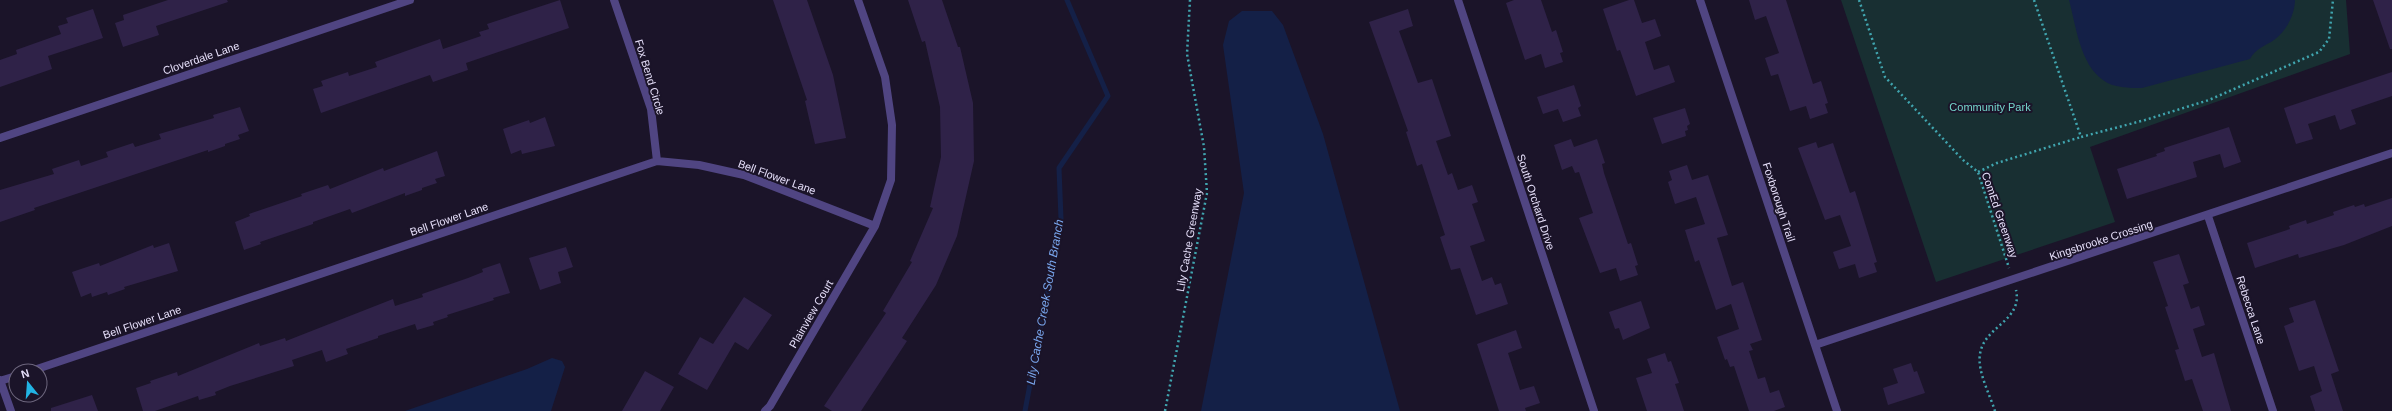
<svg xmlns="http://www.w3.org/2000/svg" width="2392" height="411" viewBox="0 0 2392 411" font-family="Arial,sans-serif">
<rect width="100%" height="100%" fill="#1b1429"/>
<path fill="#182f32" d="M1841,0H2346L2350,54L2090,147L2115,222L1936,282Z"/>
<path fill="#142047" d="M2069,0H2295C2295,14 2286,32 2274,40C2265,46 2255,49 2250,59L2142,88C2130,88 2113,88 2103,80C2080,64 2076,26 2069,0Z
M1242,11H1272L1283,25L1323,134L1400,411H1201L1244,193L1223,45L1229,21Z
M552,358L562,361L565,367L551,411H405L527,369Z"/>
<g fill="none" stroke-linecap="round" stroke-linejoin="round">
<path stroke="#142047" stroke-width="5" d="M1025,411L1061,219L1059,168L1108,96L1067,0"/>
</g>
<path fill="#2f2248" d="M168,0H227L228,2L156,26L159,35L123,47L115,23L124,20L123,15Z
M560,0L569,28L466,63L468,70L433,82L430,75L321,113L313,89L323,86L321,81L348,72L349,76L377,67L375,62L440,39L443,49L481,36L479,32L489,29L487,24Z
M773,0H807L833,75L846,138L815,144L805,101L807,100Z
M908,0H942L958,47H960L973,103L974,161L957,236L936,285L902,338L907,341L861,411H832L824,406L886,313L883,311L912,262L910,261L933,208L930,207L941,157L940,107L925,41L922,42Z
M1514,0H1541L1552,32L1556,30L1563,52L1560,53L1563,62L1545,68L1541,54L1525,60L1506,3Z
M1629,0H1634L1642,23L1655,19L1661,36L1645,42L1654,70L1669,65L1675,82L1636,96L1620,50L1617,51L1603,9Z
M1749,0H1786L1813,84L1821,81L1828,103L1825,104L1828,113L1810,119L1806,106L1790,111L1778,74L1771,76L1765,58L1779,53L1766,16L1755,20Z
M2373,0H2392V49H2390Z
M93,9L103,38L48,56L52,69L0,87V60L17,54L16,50L61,34L58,26L68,23L66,18Z
M1408,9L1413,26L1399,31L1418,83L1432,79L1451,136L1436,141L1448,175L1452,173L1458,190L1472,185L1478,202L1472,204L1485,241L1470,246L1482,281L1492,277L1495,285L1501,283L1508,304L1476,315L1460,268L1451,270L1440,237L1445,235L1422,164L1417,166L1406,132L1408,131L1369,22Z
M2392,72V96L2351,110L2356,124L2340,130L2335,115L2308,124L2313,139L2296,144L2284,108Z
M1574,85L1581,106L1578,108L1581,116L1563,122L1558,109L1543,114L1537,97Z
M240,107L249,131L238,135L240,139L225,144V146L208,152V150L34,208L35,210L0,222V190L54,174L52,169L79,160L81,166L108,157L106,152L133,143L135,147L161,139L159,134L214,118L213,115Z
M1685,108L1690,124L1687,126L1688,130L1685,131L1686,136L1662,144L1653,118Z
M545,117L555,146L522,154L521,150L511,154L503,129L529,120L530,123Z
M2229,127L2241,162L2224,168L2220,154L2193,162L2197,177L2127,199L2117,169L2157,156L2156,154L2165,151L2164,148Z
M1571,139L1574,147L1597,139L1605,163L1602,164L1604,173L1628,244L1631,243L1638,265L1635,266L1638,275L1620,281L1616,268L1600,273L1579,218L1593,213L1579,172L1575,173L1572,166L1562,170L1554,145Z
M1816,142L1818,148L1833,143L1850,193L1855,191L1877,262L1874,263L1877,272L1859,278L1855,264L1839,269L1833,252L1851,246L1840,215L1825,220L1798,148Z
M437,151L445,176L435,179L437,183L422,188V190L405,196V193L352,213L350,209L313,222V224L260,242L261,244L244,250L235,222L250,216L249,214L302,196L301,194L328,185L330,189L383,168L384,171Z
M1687,165L1692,180L1708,175L1728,235L1717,238L1732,286L1743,282L1762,340L1750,344L1753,350L1749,351L1758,379L1765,377L1770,393L1779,390L1785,407L1774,411H1749L1734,366L1730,367L1727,359L1725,360L1717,337L1739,329L1731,304L1716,310L1699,260L1695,262L1685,230L1705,224L1696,197L1675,204L1668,182L1672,180L1669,171Z
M2392,198V226L2344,245L2299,258L2298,254L2255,268L2247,243L2290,229L2289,226L2306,220L2307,224L2334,215L2333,212L2354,205L2355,207L2364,204L2365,207Z
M169,243L178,271L124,287L125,289L108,295L107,292L92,297L91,293L81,297L72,272L99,263L100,266L153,245L154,248Z
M566,247L573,267L558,272L561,283L540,290L529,258Z
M2179,254L2189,283L2183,285L2191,309L2199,306L2205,325L2193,329L2202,357L2214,353L2231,411H2203L2192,379L2185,381L2175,350L2179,349L2165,307L2168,306L2153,262Z
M500,263L510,293L493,298L494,300L447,315L448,317L433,322L434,325L417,330L415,324L378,336V338L346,349L348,354L326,362L322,350L292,360L294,366L230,386L215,392L216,395L199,400L198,396L155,411H143L136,388L151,383L150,381L177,372L178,376L259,343L260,346L285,338L286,341L393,299L395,306L423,297L422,294L468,278L483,272L482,269Z
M744,297L772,315L748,350L735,342L707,390L678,374L700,337L713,344Z
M2315,300L2339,371L2331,374L2343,411H2315L2310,396L2322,391L2314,366L2299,371L2284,326L2294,322L2289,308Z
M1641,301L1650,328L1623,340L1619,328L1615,329L1609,312Z
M1516,330L1522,348L1508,353L1520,390L1534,386L1540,403L1525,408L1526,411H1499L1477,344Z
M1665,353L1668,362L1671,361L1679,383L1675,384L1684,411H1647L1636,378L1652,373L1647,359Z
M1911,363L1914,372L1917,371L1925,393L1888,405L1883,388L1898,383L1893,369Z
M645,371L674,387L660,411H622Z
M92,395L98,411H51V408Z"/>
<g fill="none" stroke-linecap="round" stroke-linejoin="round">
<path stroke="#40a5af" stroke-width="2.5" stroke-dasharray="2 3" stroke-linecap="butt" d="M1859,0L1885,77L1963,160L1978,172L2009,268
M2034,0L2081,137L2145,120L2209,100L2319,52L2329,39L2333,0
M1978,172L1997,163L2081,137
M1165,411L1207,193L1204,147L1187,54L1190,0
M1995,411C1990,395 1977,371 1980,354C1984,326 2023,321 2016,290"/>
<path stroke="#504582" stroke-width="8" d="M614,0L651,109L657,161
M1458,0L1594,411
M1700,0L1837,411
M0,138L410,0
M2208,216L2273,411
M1815,345L2392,153
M31,371L657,161L699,165L744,175L875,226
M0,380L11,411
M0,381L16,376
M765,411L770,406L875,226L891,180L892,125L885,77L858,0"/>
</g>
<g text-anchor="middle" stroke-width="4" stroke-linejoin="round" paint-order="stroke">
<g font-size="11" fill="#e7e0fb" stroke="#1b1429">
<text transform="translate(201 58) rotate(-19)" y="4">Cloverdale Lane</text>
<text transform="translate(650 77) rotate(73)" y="4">Fox Bend Circle</text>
<text transform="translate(777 177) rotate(20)" y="4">Bell Flower Lane</text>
<text transform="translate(1536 202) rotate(72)" y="4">South Orchard Drive</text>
<text transform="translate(1779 202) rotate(72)" y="4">Foxborough Trail</text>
<text transform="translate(2000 215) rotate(71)" y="4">ComEd Greenway</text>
<text transform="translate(449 219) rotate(-19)" y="4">Bell Flower Lane</text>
<text transform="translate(1189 240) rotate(-80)" y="4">Lily Cache Greenway</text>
<text transform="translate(2101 240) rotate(-18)" y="4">Kingsbrooke Crossing</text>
<text transform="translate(2251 310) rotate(72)" y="4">Rebecca Lane</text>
<text transform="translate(811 314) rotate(-60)" y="4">Plainview Court</text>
<text transform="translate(142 322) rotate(-19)" y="4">Bell Flower Lane</text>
</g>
<g font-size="11" fill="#73d4ca" stroke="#1b1429">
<text x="1990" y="111">Community Park</text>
</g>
<g font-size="12" font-style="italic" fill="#7aa7ef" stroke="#1b1429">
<text transform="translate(1045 302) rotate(-80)" y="4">Lily Cache Creek South Branch</text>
</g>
</g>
<g transform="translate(28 383) rotate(343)"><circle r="19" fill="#1b1429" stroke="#6d667d"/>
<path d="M0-3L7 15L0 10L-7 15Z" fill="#22b4e5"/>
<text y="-6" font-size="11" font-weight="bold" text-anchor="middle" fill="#e7e0fb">N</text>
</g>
</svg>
